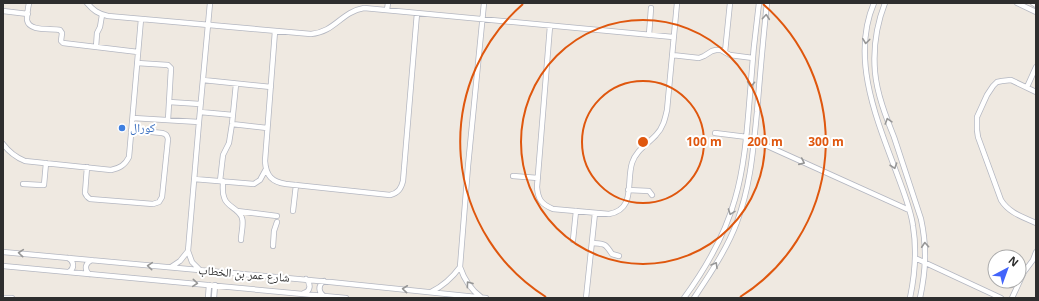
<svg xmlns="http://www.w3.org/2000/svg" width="1039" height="301" viewBox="0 0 1039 301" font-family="'Open Sans','Noto Naskh Arabic',sans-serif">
<rect width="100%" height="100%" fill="#efe9e1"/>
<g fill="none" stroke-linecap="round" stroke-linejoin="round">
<defs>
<path id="minor" d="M29,3C28,8 27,14 27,20C29,32 51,28 60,30L62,33L61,41L63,43L138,52
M87,3C93,10 98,14 108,16L311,34C335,32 341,12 364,8L673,37
M874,3C849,61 880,127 900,182C905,196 911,211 913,226C917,250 915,274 910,298
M885,3C876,26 873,48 875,72C877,94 886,117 894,137C903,165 912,192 921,219C927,247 926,270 920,298
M1017,3L1036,12
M1033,3L1036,5
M387,10L388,3
M3,11L28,14
M550,26L537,187C538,199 541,204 553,209L609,214C636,209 626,183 632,163C636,150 648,144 656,135C663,128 665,119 667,110L677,3
M275,31L265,161C266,176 272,182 286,184L390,195C398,193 401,189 403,181L417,13
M649,35L651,8
M96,47L97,33L100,27L102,15
M725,52L730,3
M672,55L699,58L704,56L712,51L716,50H721L730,55L753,58
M137,63L168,65L171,68L168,120
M203,80L271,87
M1027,87L1036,67
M1036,92L1011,80L1002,81L997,82L993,86L987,95L977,117V130L978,137L1001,200C1009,213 1023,217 1036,223
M169,102L200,104
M200,112L233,115
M133,118L199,122
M232,124L267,128
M715,133L747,137
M754,140L909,210
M3,144C9,152 15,157 25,161L111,170C120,168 125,165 129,157L141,19
M87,167L85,193C86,196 87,197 90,199L153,204L159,202L162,197L168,139C167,135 166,134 162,133L131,130
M513,176L538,178
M194,179L254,184L260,180L266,169
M220,181L223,155L229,143L232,124L236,84
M223,181C223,186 222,192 224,197C226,207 239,208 242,218C244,224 241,233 241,240
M23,184L41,185H44L46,163
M628,190L649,191L652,195
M237,211L277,216
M293,211L296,185
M573,240L576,211
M592,243C605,244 605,243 612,254L619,256
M273,246L274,231L277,222
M3,252L330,282L486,298
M68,258C74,261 75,268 69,272
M915,258L1001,298
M3,266L346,298
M171,267L180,261L188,251
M200,270L192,262L188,251L199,122L210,3
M89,274C84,269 85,263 92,260
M324,281C318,285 318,292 324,296
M431,292C443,286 452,278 460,267
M304,293C311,291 311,284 306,279
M481,297C470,289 464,279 460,267L468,166L484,3
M3,298H12
M208,298L209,285
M214,298L215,285
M586,298L595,213
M684,298C706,268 725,235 735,199C745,165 747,129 750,94C752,63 755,33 759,3
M694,298C710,274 727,249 737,222C751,184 753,150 757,112C760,75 763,39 767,3
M1012,298L1024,272L1033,260L1036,252"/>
</defs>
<use href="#minor" stroke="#b4b7c1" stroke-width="6"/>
<use href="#minor" stroke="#fff" stroke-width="4.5"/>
</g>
<defs><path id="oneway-chevron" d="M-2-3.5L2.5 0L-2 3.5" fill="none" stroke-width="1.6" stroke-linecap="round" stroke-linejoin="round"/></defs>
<g stroke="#969696">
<use href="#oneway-chevron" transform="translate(766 17) rotate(-85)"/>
<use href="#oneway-chevron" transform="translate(866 41) rotate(97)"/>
<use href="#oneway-chevron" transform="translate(751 84) rotate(94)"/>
<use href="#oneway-chevron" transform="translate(888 121) rotate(-107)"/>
<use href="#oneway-chevron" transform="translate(802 162) rotate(24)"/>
<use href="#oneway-chevron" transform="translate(894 166) rotate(71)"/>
<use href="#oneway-chevron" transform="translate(731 212) rotate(110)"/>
<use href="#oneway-chevron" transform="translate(925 245) rotate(-94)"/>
<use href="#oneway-chevron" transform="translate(21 253) rotate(-175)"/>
<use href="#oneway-chevron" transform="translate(715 265) rotate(-60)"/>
<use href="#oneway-chevron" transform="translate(150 266) rotate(-175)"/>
<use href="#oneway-chevron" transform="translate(195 283) rotate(5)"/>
<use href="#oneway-chevron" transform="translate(469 284) rotate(-126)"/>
<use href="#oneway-chevron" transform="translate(405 289) rotate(-174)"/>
</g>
<g fill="none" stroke="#df570e" stroke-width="2">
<circle cx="643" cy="142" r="61"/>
<circle cx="643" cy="142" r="122"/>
<path d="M546 297A183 183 0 0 1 523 4M763 4A183 183 0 0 1 740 297"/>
</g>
<circle fill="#3f7fe0" stroke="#fff" stroke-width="1.5" cx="122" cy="128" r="4"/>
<g text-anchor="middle" stroke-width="4" stroke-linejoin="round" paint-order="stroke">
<g font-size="12" fill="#366cbe" stroke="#fff" text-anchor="start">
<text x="130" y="132">كورال</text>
</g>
<g font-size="12" fill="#2e2e2e" stroke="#fff">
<text transform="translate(244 274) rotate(5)" y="4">شارع عمر بن الخطاب</text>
</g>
</g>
<circle cx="643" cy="142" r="6" fill="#df570e" stroke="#fff" stroke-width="2"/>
<g font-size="12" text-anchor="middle" font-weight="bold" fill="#df570e" stroke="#fff" stroke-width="4" stroke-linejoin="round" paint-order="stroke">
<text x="704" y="146">100 m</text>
<text x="765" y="146">200 m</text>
<text x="826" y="146">300 m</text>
</g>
<rect width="1039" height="301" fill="none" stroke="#2e2e2e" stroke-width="8"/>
<g transform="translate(1007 269) rotate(41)"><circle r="19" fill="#ffffff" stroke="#ababab"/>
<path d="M0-3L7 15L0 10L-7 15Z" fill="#4264fb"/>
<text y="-6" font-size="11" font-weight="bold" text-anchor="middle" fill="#2e2e2e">N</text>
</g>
</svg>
